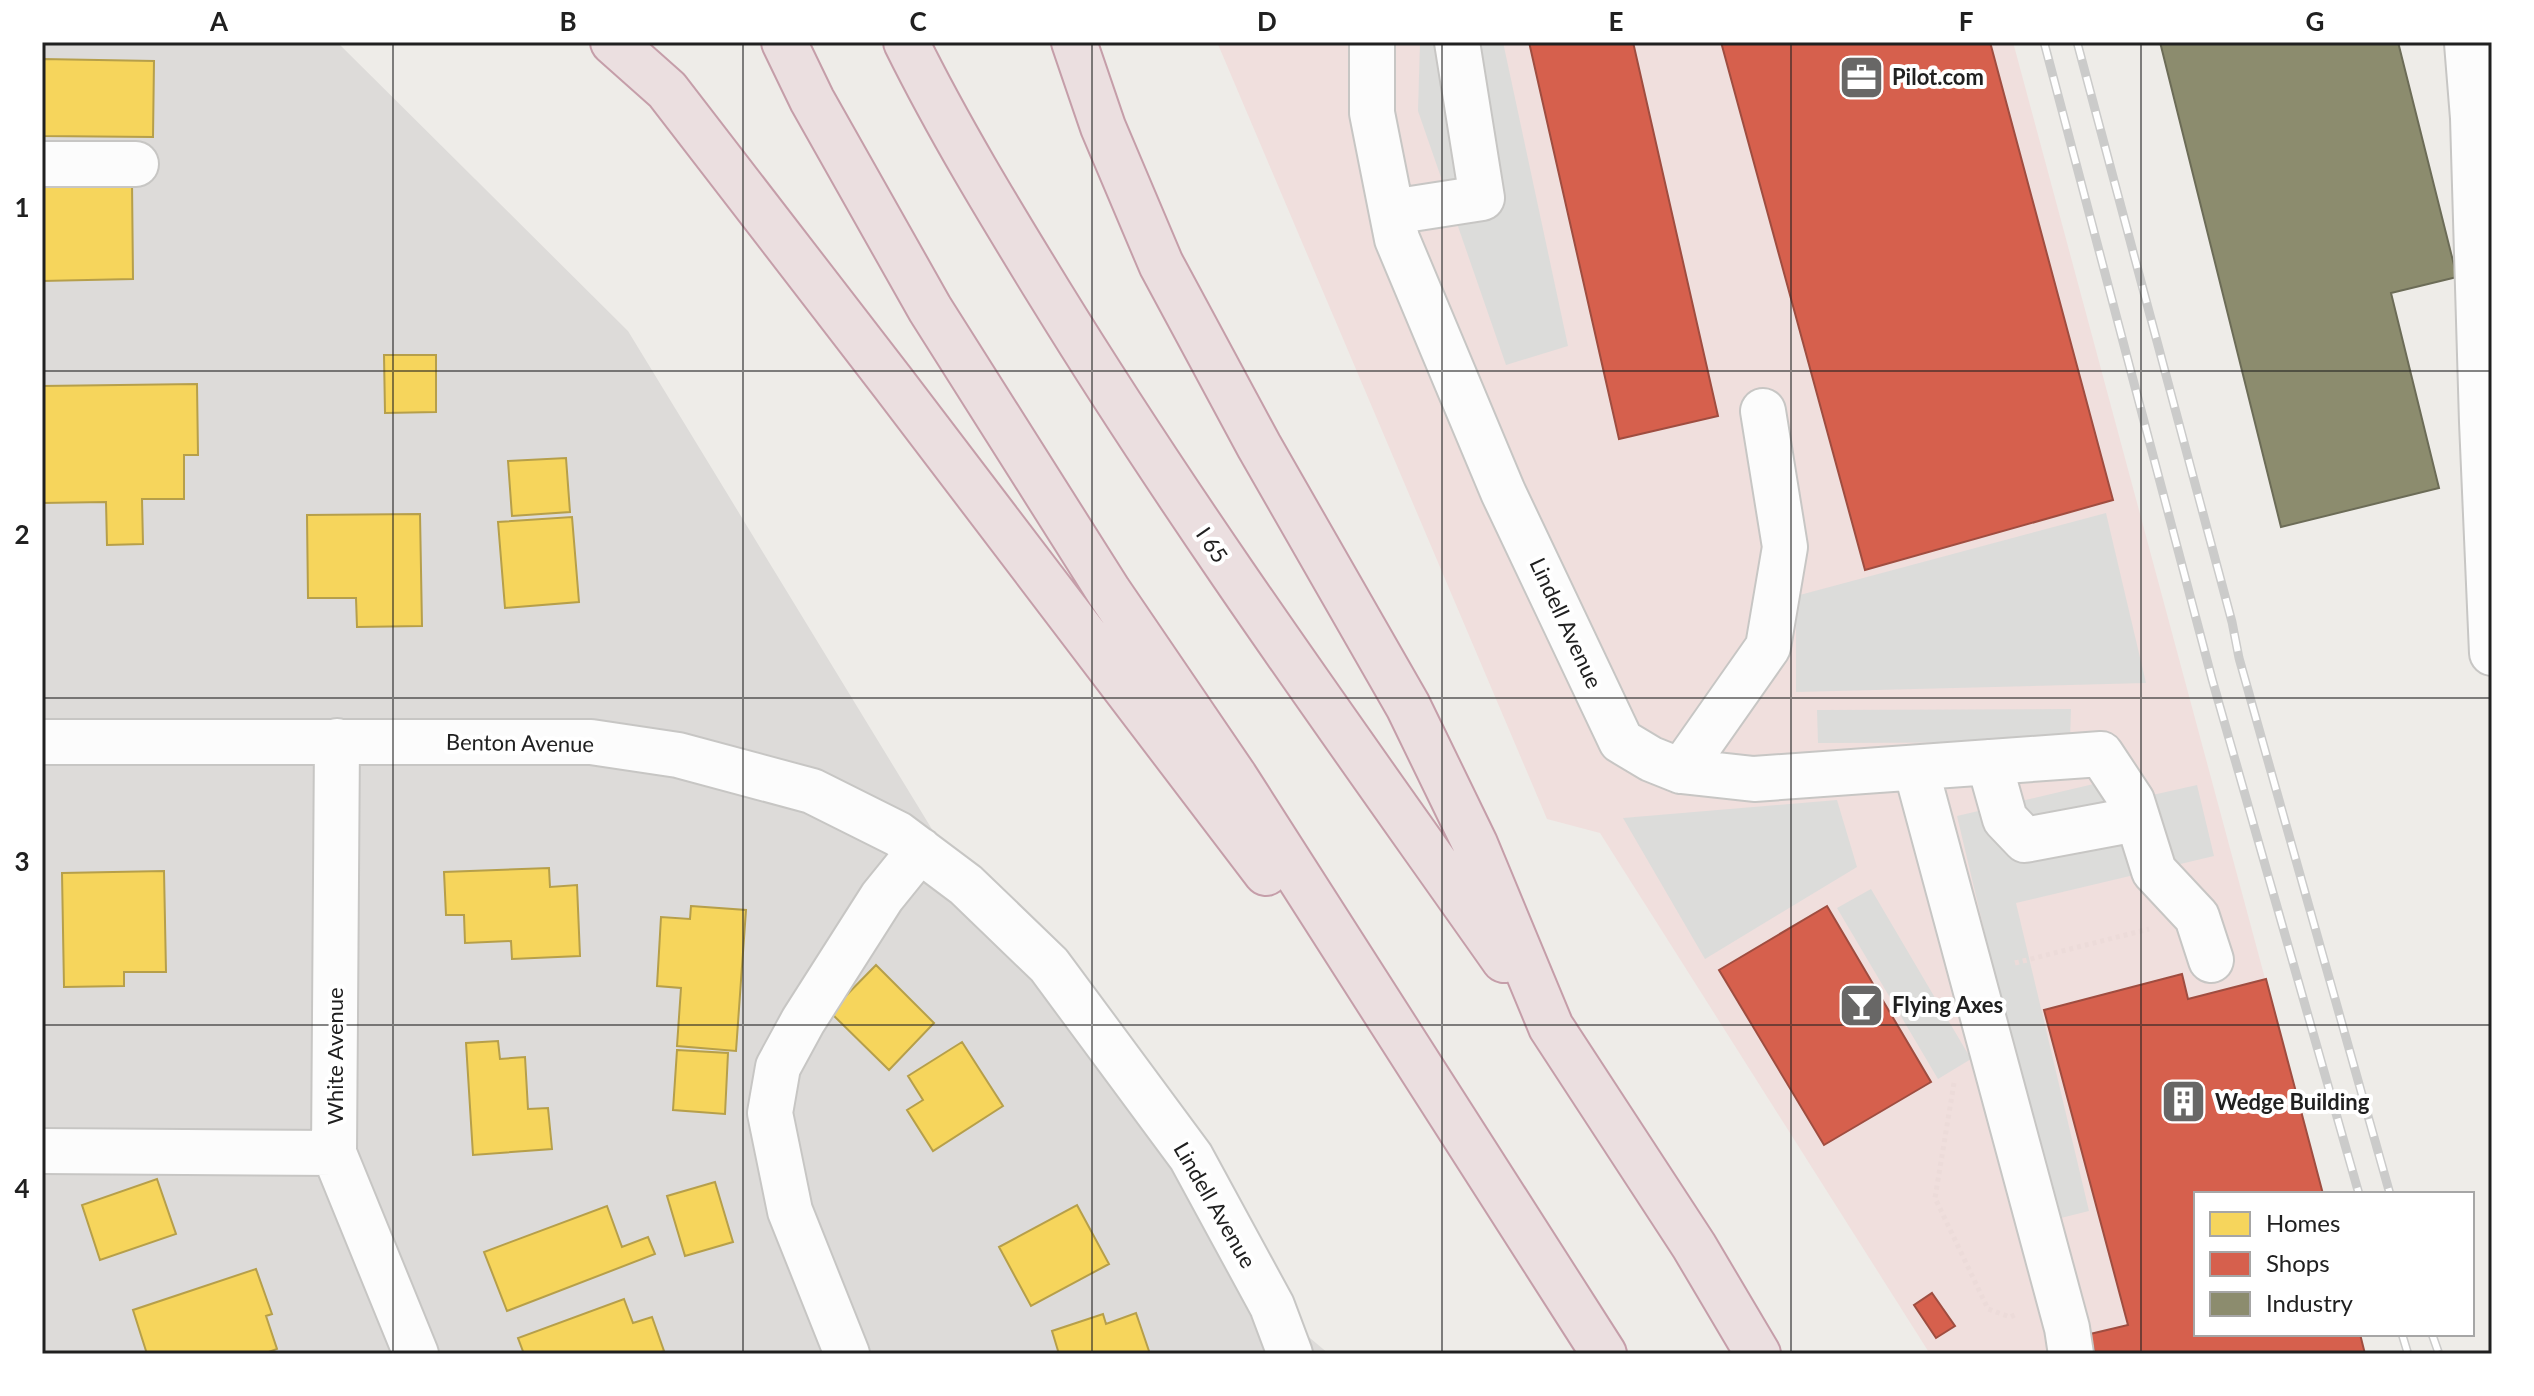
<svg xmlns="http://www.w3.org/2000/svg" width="2534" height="1396" viewBox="0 0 2534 1396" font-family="Lato,sans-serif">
<rect width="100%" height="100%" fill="#eeece8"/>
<path fill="#dddbd9" d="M42,42H337L628,331L966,885L1049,965L1272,1306L1329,1354H42Z"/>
<path fill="#f0dfdd" d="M1217,42H2013L2323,1194H2196V1334L2365,1354H1930L1600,833L1547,819Z"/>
<path fill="#dcdcda" d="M1420,42H1503L1568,346L1506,365L1418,111Z
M2106,513L2146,683L1796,692V596Z
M2071,709L2070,742L1818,743L1817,710Z
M2132,775L2139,798L2197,785L2214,856L2016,903L2089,1211L2053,1220L1957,816Z
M1837,800L1857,867L1705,959L1623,818Z
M1871,889L1971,1059L1938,1079L1837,908Z"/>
<path fill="#f6d55c" stroke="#b69f4a" stroke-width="2" d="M42,59L154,61L153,137L42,136Z
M132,182L133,279L42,281V184Z
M384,355H436V412L385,413Z
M197,384L198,455H184V499H142L143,544L107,545L106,502L42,503V386Z
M566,458L570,512L512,516L508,461Z
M420,514L422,626L357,627L356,598H308L307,515Z
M572,517L579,602L505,608L498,522Z
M549,868L550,887L577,885L580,956L512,959L511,941L465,943L464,915H446L444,872Z
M164,871L166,972H124V986L64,987L62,873Z
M691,906L746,910L736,1051L677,1046L681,988L657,986L661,917L690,919Z
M876,965L934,1023L889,1070L830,1012Z
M498,1041L500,1059L525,1057L528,1109L548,1108L552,1149L473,1155L466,1043Z
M962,1042L1003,1106L933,1151L907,1110L923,1100L908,1076Z
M677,1050L728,1053L725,1114L673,1110Z
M157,1179L176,1234L100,1260L82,1205Z
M715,1182L733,1242L685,1256L667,1196Z
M1077,1205L1109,1264L1031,1306L999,1247Z
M607,1206L622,1247L648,1237L655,1254L507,1311L484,1252Z
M256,1269L272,1314L266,1316L277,1349L263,1354H147L133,1310Z
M624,1299L633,1323L652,1317L664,1351L656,1354H524L518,1338Z
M1136,1313L1150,1354H1059L1052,1331L1103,1314L1106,1324Z"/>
<path fill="#d6604d" stroke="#9f4d40" stroke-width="2" d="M1529,42H1633L1718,416L1619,439Z
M1721,42H1990L2113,500L1865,570Z
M1827,906L1931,1082L1824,1145L1719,970Z
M2182,974L2188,999L2266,979L2323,1194H2196V1334H2360L2365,1354H2095L2090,1334L2128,1325L2044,1010Z
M1932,1293L1955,1326L1936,1338L1914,1305Z"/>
<path fill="#8c8c6e" stroke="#6c6c57" stroke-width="2" d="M2160,42H2398L2457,277L2391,293L2439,488L2281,527Z"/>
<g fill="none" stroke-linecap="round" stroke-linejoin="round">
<defs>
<path id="minor" d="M1372,42V113L1397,239L1503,492L1621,741L1651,759L1681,771L1754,779L2101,754L2132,801L2154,871L2197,917L2211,960
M2467,43L2473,118L2482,422L2492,653
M42,164H136
M1392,212L1482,198L1457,42
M337,741L334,1153L416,1354
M42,742H591L678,755L812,791L898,834L966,885L1049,965L1191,1157L1272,1306L1290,1354
M1989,762L2005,819L2025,840L2137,819
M1916,769L2067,1328L2071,1354
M1681,771L1768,647L1785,547L1763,411
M42,1151L334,1153
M847,1354L790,1211L770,1113L778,1067L803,1021L882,897L920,850"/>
<path id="highway" d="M613,42L667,90L893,383L1266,873
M784,42L812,100L930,309L1109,592L1235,777L1604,1354
M906,42C949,129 999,211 1050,294C1191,523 1349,740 1504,960
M1074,42L1103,127L1161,264L1259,446L1408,706L1475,844L1551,1027L1694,1246L1758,1354"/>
</defs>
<use href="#minor" stroke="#c7c6c4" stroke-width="48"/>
<use href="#highway" stroke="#c59ea9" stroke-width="48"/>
<path stroke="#ecdbd9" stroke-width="5" stroke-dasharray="4 4" stroke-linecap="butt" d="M2015,963L2149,929
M1954,1083L1935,1198L1988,1309L2010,1317L2017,1314"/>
<use href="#minor" stroke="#fcfcfc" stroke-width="44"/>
<use href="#highway" stroke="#ebdfe0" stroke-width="44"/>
<defs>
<path id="rail" d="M2044,42L2212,679L2359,1194
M2077,42L2232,622L2239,658L2390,1194
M2402,1334L2408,1354
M2432,1334L2439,1354"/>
</defs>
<use href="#rail" stroke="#cbcbca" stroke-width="9"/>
<use href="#rail" stroke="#fff" stroke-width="6" stroke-dasharray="18" stroke-linecap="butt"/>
</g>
<path fill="none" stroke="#202020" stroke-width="2" stroke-opacity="0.55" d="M393,42V1354M743,42V1354M1092,42V1354M1442,42V1354M1791,42V1354M2141,42V1354M42,371H2492M42,698H2492M42,1025H2492"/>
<defs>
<symbol id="office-square" viewBox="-11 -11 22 22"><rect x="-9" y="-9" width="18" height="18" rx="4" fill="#686766" stroke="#fff"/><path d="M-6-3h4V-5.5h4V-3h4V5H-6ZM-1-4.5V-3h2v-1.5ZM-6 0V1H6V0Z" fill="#fff"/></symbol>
<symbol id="bar-square" viewBox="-11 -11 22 22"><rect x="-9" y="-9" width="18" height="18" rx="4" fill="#686766" stroke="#fff"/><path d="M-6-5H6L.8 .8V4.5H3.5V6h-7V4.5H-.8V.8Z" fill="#fff"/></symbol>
<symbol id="building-square" viewBox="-11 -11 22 22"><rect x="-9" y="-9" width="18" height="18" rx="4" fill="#686766" stroke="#fff"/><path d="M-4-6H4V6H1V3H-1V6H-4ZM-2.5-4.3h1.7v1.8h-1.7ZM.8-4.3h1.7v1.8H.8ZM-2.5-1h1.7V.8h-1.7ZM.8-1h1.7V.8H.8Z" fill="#fff"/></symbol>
</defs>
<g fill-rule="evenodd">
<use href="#office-square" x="1836" y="52" width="51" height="51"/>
<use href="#bar-square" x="1836" y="980" width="51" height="51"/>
<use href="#building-square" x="2158" y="1076" width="51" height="51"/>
</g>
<g text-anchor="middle" stroke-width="8" stroke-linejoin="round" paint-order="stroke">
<g font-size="22" font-weight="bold" fill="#202020" stroke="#fff" text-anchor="start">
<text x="1892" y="85">Pilot.com</text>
<text x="1892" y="1013">Flying Axes</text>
<text x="2215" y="1110">Wedge Building</text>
</g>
<g font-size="22" fill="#202020" stroke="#fff">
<text transform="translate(1212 545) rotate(56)" y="8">I 65</text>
<text transform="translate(1566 623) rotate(65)" y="8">Lindell Avenue</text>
<text transform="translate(520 743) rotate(1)" y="8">Benton Avenue</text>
<text transform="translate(335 1056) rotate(-90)" y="8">White Avenue</text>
<text transform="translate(1215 1205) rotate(60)" y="8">Lindell Avenue</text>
</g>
</g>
<rect width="2534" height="1396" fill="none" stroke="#ffffff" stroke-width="88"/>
<rect x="2194" y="1192" width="280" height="144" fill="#ffffff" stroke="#a6a6a6" stroke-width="2"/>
<rect x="2210" y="1212" width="40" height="24" fill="#f6d55c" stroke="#a6a6a6" stroke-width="2"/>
<text x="2266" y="1232" font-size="24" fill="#202020">Homes</text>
<rect x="2210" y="1252" width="40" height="24" fill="#d6604d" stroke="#a6a6a6" stroke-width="2"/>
<text x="2266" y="1272" font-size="24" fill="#202020">Shops</text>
<rect x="2210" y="1292" width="40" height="24" fill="#8c8c6e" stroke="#a6a6a6" stroke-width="2"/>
<text x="2266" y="1312" font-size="24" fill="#202020">Industry</text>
<rect x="44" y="44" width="2446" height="1308" fill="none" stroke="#202020" stroke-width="3"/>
<g font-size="26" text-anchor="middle" font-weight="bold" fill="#202020">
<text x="219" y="31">A</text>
<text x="568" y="31">B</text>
<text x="918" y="31">C</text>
<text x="1267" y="31">D</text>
<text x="1616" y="31">E</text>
<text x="1966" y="31">F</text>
<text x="2315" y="31">G</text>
<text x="22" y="217">1</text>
<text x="22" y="544">2</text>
<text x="22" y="871">3</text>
<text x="22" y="1198">4</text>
</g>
</svg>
